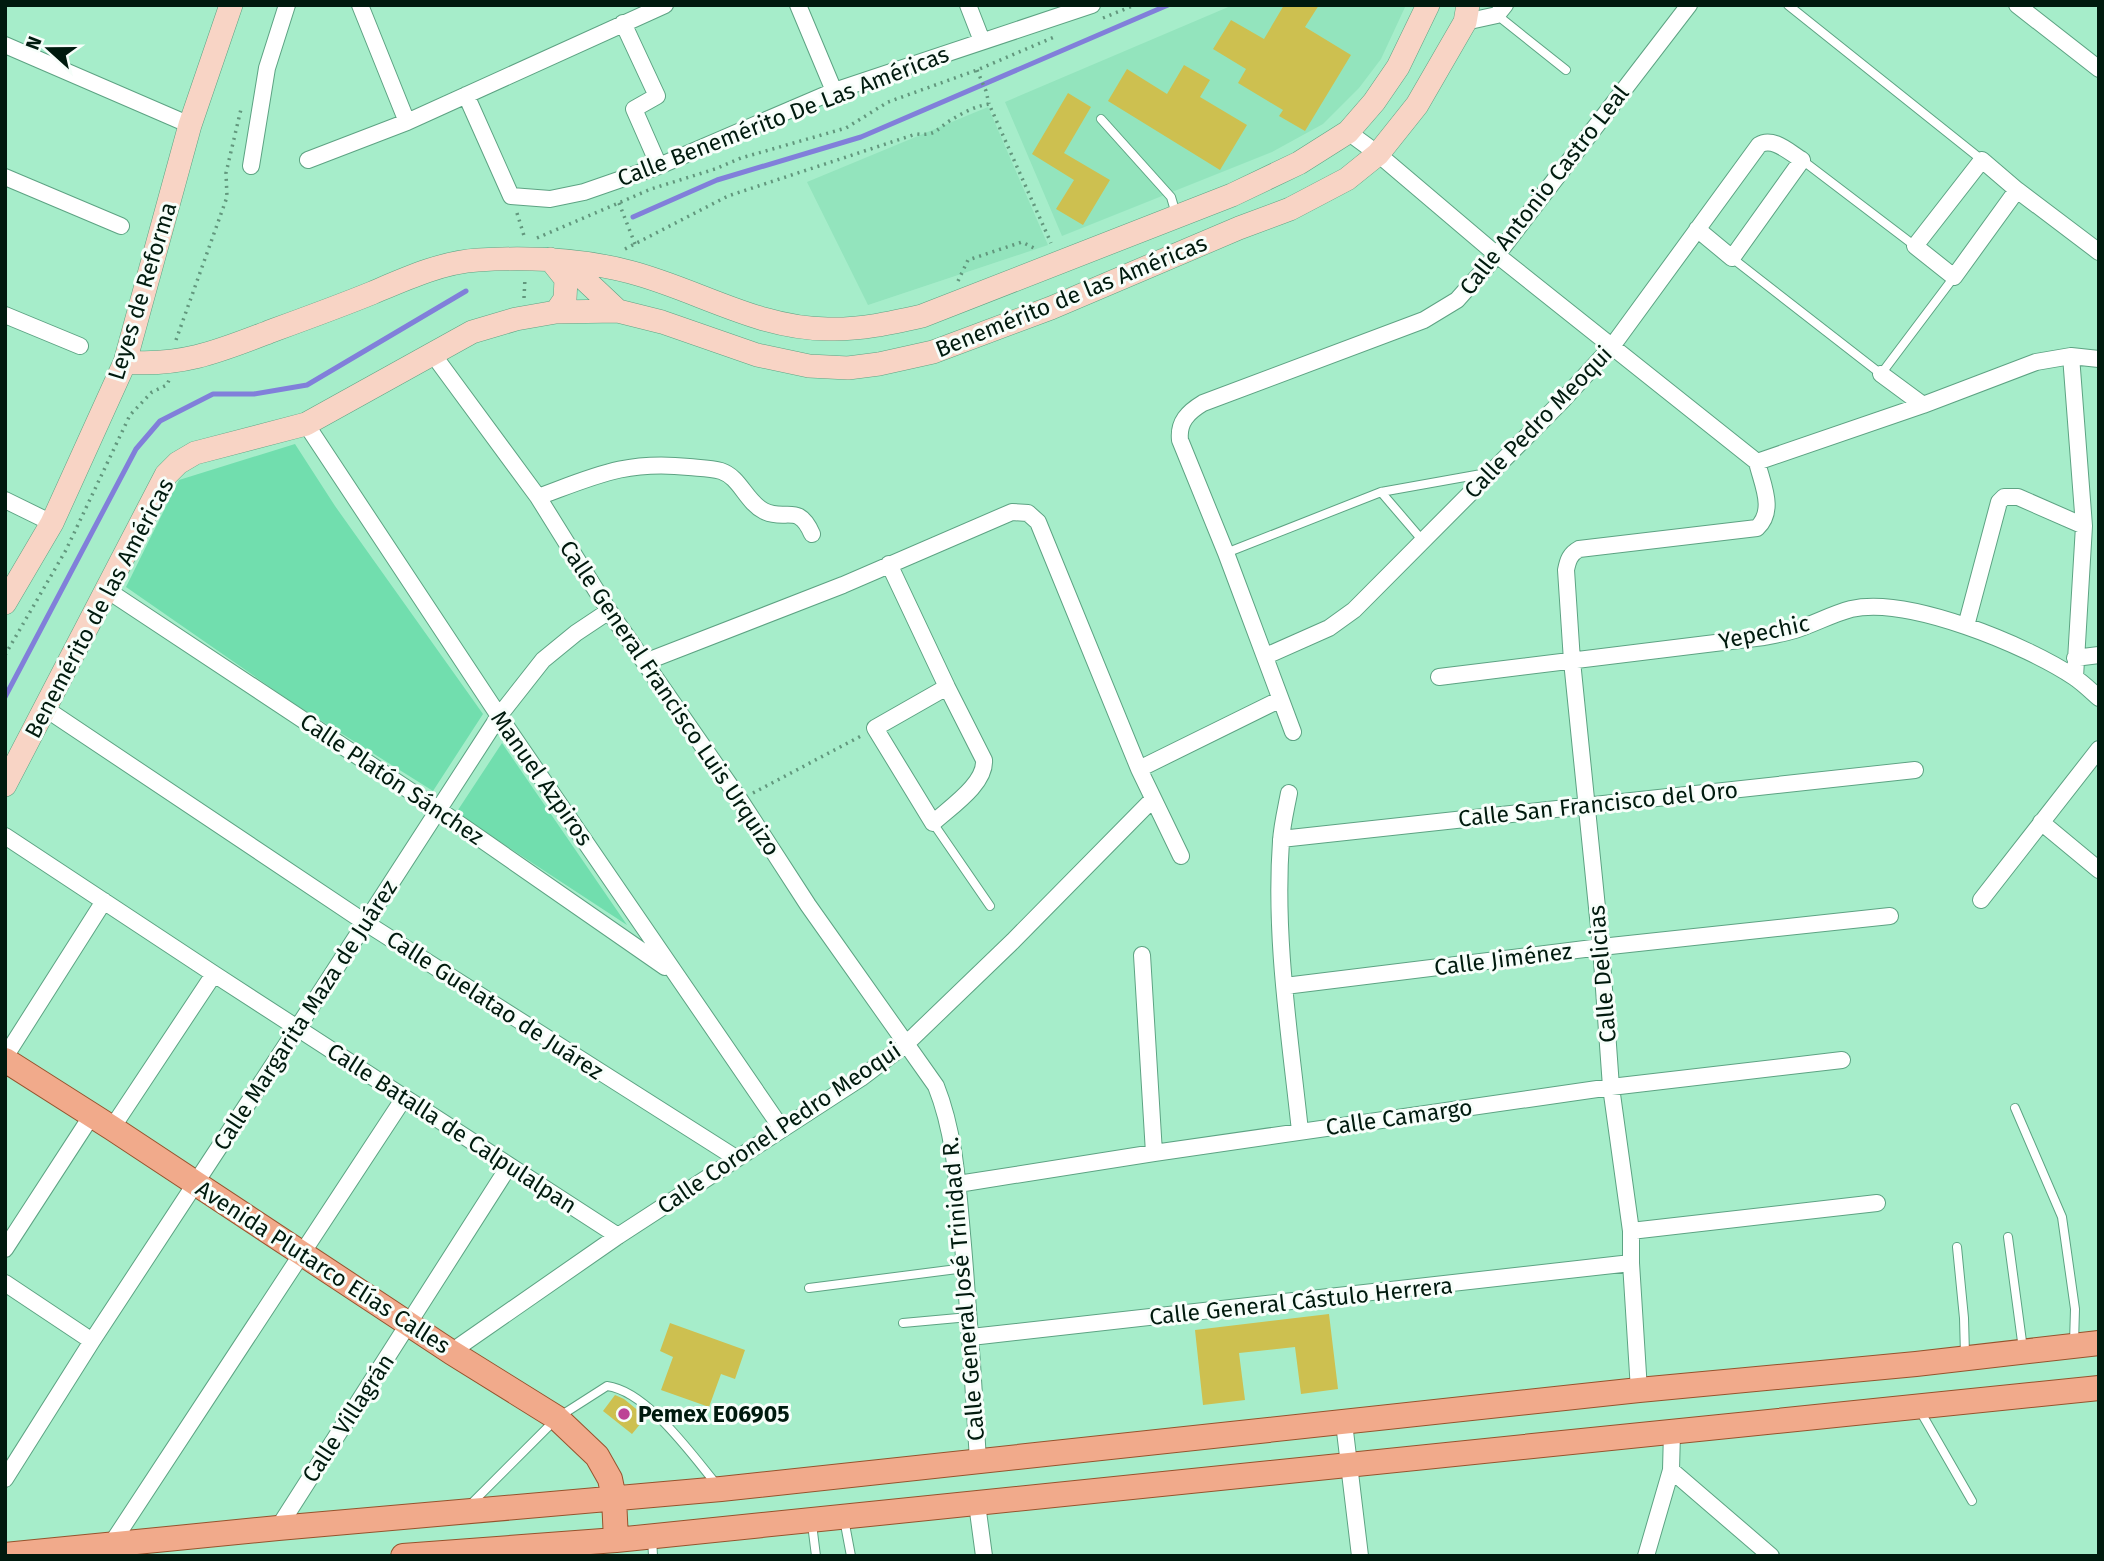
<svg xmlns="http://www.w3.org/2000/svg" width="2104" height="1561" viewBox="0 0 2104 1561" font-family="'Fira Sans',sans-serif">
<rect width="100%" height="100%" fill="#a6edca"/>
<path fill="#93e4bd" d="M1233,5H1406L1381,59L1359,88L1323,124L1272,152L1062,236L1005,102Z
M988,107L1048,245L868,305L807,182Z"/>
<path fill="#71deae" d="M295,444L335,506L483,714L433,791L293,703L126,587L179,480Z
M502,743L627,925L456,813Z"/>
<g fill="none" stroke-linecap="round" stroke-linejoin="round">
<path stroke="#817fda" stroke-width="5" d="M633,217L717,180L861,137L1168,5
M5,697L136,449L160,421L213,394H254L307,385L466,291"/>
</g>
<path fill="#cdc050" d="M1284,5H1319L1305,27L1351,55L1305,131L1279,116L1283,110L1238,83L1246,69L1213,49L1231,20L1264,39Z
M1184,65L1210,80L1200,97L1247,125L1220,170L1108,101L1127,69L1167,94Z
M1068,93L1091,107L1064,153L1110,180L1083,225L1056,209L1074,180L1032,154Z
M1329,1314L1338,1389L1301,1394L1295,1347L1239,1353L1245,1400L1203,1405L1195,1330Z
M670,1323L745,1350L735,1379L721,1374L709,1407L661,1390L673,1357L660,1351Z
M615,1395L624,1399L646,1417L632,1434L603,1411Z"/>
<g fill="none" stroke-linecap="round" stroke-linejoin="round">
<defs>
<path id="lane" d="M1788,5L1982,160
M1497,15L1566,70
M1101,119L1171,197L1176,214
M1802,160L1915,246
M1732,258L1881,374L1954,277
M1381,492L1423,541
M1226,553L1381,492L1487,473
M933,823L990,906
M2015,1108L2062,1217L2075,1309L2074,1343
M2008,1237L2023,1349
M1957,1247L1964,1318L1965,1355
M809,1288L965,1268
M903,1323L969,1317
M1919,1409L1972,1501
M470,1505L557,1418L607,1386C647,1391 692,1455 717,1485
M844,1519L851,1556
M812,1524L816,1556
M652,1538L653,1556"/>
<path id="street" d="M360,5L407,122
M798,5L834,91
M968,5L982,41
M2017,5L2099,69
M1465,22L1497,15L1505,5
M623,23L657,96L634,109L659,166
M5,45L190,125
M466,95L511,196L550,199L584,192L659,166L834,91L1092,5
M1348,132L1378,154L1497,255L1757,462
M308,160L407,122L665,5
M251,166L267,68L287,5
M5,177L121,226
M2017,190L1954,277L1915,246L1982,160L2017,190L2099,252
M5,315L80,346
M432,353L538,497L609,611L740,800L808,905L936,1086C956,1136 958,1192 963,1245C969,1317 974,1389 978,1460
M2071,356L2084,526L2075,677
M1881,374L1923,405
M306,424L499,716L782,1129
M1757,462L1923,405L2036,362L2071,356L2099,359
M538,497C595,476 626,460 689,467C699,468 711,468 721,471C740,477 746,502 764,511C786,522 798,502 812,534
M5,500L52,523
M889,564L947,687L984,760C986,784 949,808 933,823L875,728L947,687
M107,590L439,810L665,967
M1966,626L1999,502L2004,497H2018L2084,526
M1266,656L1329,628L1354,610L1562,401L1613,345L1759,145C1773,136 1790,153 1802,160L1732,258L1697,229
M2075,658L2099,655
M645,662L843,585L1012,512L1028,513L1038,522L1139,769L1181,856
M1439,677L1764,637C1774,635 1785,633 1795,630C1814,624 1832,614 1851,609C1908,596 2026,645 2074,677C2083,683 2091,691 2099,698
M46,709L366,923L736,1158
M1293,732L1226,553L1180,440C1178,422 1188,412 1203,403L1424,320L1457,300L1497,255L1689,5
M1139,769L1279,700
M1289,793C1286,809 1282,825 1281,841C1274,938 1290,1036 1300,1131
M2041,822L2099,870
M5,836L214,974L618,1236
M1281,839L1915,770
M1981,900L2099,749
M1142,955L1154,1153
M1285,986L1601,947L1890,916
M5,1057L104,901
M112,1128L214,974
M958,1184L1154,1153L1611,1087L1842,1060
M1631,1231L1877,1203
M5,1249L92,1115
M5,1283L92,1341
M971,1337L1631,1263
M451,1352L618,1236L861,1078L906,1044L1013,941L1153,799
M1639,1390L1631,1263V1231L1611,1087L1601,947L1572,661L1566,570C1568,560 1570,554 1579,549L1757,528C1776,510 1762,484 1757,462
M1344,1423L1360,1556
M1671,1470L1771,1556
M5,1479L92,1341L298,1027L499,716L543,660L576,633L609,611
M977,1504L984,1556
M278,1528L509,1166
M110,1546L404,1098
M1646,1556L1671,1470L1672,1432"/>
<path id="secondary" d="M550,259L566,279L565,299L556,312
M571,263L584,279L618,311
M125,362C183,367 222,350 274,330C307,318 340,306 372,293C405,279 442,262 478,260C529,257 581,259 630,272C696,289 758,329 828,329C860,330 891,323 922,316L1232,195L1299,163L1348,132L1374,102L1398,67L1428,5
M5,603L52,523L125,362L190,125L231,5
M5,785L166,475L178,463L195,453L306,424L472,332L516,319L556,312L618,311L662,322L757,355L809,366L848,368L879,364L933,352L1051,308L1239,228L1290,209L1347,179L1378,154L1417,105L1465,22L1468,5"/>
<path id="primary" d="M5,1060L112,1128L451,1352L557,1418L597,1456L610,1479L614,1498L616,1540
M5,1555L278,1528L721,1489L1639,1390L1916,1364L2099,1343
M403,1556L616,1540L2099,1388"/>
</defs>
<use href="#lane" stroke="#5da383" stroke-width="10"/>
<use href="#street" stroke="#5da383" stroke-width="18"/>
<use href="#secondary" stroke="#5da383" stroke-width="24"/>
<use href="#primary" stroke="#96532d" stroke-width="26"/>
<path stroke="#62977d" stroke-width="3.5" stroke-dasharray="2 5" stroke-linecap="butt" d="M1103,18L1135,5
M977,70L986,91L989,104
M619,203L635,244
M517,213L525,239
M537,238L651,189L715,169L741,158L846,128L888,102L977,70L1054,37
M625,249L728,196L916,134C937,136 936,129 951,120C962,113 976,106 989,104L1051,243
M958,281L968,260L1022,242L1036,249
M524,298L525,278
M176,340L227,197L226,173L241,109
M5,655L66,550L130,415L152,392L167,385L169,380
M753,793L861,736"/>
<use href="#lane" stroke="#fff" stroke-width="8"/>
<use href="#street" stroke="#fff" stroke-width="16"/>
<use href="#secondary" stroke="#f8d4c5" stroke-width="23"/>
<use href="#primary" stroke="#f1aa8b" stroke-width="24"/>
</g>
<circle fill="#bd4395" stroke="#f7fefa" stroke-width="2.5" cx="624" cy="1414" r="7"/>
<g text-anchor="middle" stroke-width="6" stroke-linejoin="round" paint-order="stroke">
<g font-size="23" fill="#001a0e" stroke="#f7fefa">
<text transform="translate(783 116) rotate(-21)" y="8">Calle Benemérito De Las Américas</text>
<text transform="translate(1544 190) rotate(-52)" y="8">Calle Antonio Castro Leal</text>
<text transform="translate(142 291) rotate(-73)" y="8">Leyes de Reforma</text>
<text transform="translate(1071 296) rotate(-22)" y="8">Benemérito de las Américas</text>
<text transform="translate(1538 422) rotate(-46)" y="8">Calle Pedro Meoqui</text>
<text transform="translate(99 608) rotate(-62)" y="8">Benemérito de las Américas</text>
<text transform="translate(1764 632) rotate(-12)" y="8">Yepechic</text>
<text transform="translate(670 698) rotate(56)" y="8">Calle General Francisco Luis Urquizo</text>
<text transform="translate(542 778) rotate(55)" y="8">Manuel Azpiros</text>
<text transform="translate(392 779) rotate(34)" y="8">Calle Platón Sánchez</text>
<text transform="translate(1598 804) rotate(-6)" y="8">Calle San Francisco del Oro</text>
<text transform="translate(1503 959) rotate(-7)" y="8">Calle Jiménez</text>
<text transform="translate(1602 974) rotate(-95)" y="8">Calle Delicias</text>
<text transform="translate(495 1005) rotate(33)" y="8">Calle Guelatao de Juárez</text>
<text transform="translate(305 1015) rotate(-57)" y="8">Calle Margarita Maza de Juárez</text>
<text transform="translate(1399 1117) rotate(-8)" y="8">Calle Camargo</text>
<text transform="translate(452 1128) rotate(33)" y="8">Calle Batalla de Calpulalpan</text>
<text transform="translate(779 1128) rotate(-34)" y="8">Calle Coronel Pedro Meoqui</text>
<text transform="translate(323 1267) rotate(33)" y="8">Avenida Plutarco Elías Calles</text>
<text transform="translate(963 1289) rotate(-95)" y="8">Calle General José Trinidad R.</text>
<text transform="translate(1301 1301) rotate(-6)" y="8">Calle General Cástulo Herrera</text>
<text transform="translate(348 1418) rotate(-57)" y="8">Calle Villagrán</text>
</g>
<g font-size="23" font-weight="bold" fill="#001a0e" stroke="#f7fefa" text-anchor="start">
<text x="638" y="1422">Pemex E06905</text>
</g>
</g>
<rect width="2104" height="1561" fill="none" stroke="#001a0e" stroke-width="14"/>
<g transform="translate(49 49) rotate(291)" stroke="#f7fefa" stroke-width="5" paint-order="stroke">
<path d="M0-5L12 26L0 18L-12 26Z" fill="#001a0e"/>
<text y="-10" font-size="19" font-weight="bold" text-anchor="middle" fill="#001a0e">N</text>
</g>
</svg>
